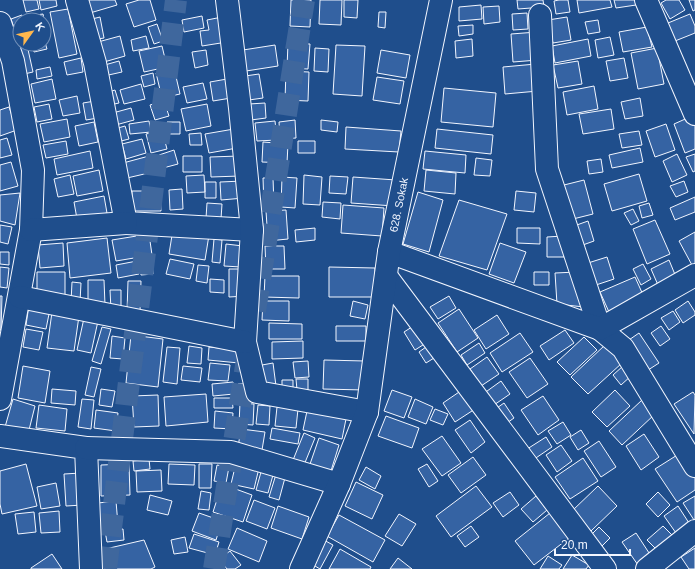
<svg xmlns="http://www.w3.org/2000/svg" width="695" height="569" viewBox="0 0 695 569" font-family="Helvetica,sans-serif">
<rect width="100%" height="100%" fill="#1f4e8c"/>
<path fill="#3563a3" stroke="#f2f6ff" d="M23,0H37L39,9L26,12Z
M39,0H56L57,6L41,10Z
M86,0H115L117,5L90,13Z
M139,0H150L156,20L134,27L126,4Z
M291,0H311L310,27L290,26Z
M320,0H342L341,25L319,24Z
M344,0H358L357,18L344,17Z
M517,0H543L544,7L518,9Z
M559,0H568L570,12L556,14L554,1Z
M577,0H610L612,7L579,13Z
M614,0H635L636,5L616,8Z
M666,0H679L685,10L670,19L661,3Z
M689,0H695V10L693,11Z
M481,5L482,19L459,21V7Z
M499,6L500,22L484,24L483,7Z
M68,9L77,54L59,58L50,12Z
M379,12H386L385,28L378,27Z
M527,13L528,29L513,30L512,14Z
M43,14L45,24H44V20H30L29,16Z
M690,14L695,26V33L675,41L668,23Z
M22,15L24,20H20V36L17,37L11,19Z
M202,16L204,28L184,32L182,20Z
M100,17L104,38L92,40L88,20Z
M222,17L227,42L202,46L200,31L209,30L207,20Z
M567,17L571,40L553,43L548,20Z
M598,20L600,32L588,34L585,22Z
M157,24L163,41L154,44L148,27Z
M473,25V34L459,36L458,26Z
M647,27L652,47L623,52L619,32Z
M537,32L538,60L513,62L511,34Z
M120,36L125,56L104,62L98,42Z
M146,36L149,48L133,51L131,40Z
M610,37L614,55L598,58L595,40Z
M44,39L47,49L34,52L32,44H44Z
M472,39L473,56L456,58L455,41Z
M588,39L591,56L555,63L552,46Z
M288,43L310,44L308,69L287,68Z
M27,45L33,72L24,74L17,47Z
M275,45L278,66L246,71L243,50Z
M336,45L365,46L362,96L333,94Z
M162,46L167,67L144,72L139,51Z
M315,48L329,49L328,72L314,71Z
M657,48L664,84L638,89L631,53Z
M206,50L208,65L195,68L192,52Z
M381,50L410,55L406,78L377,73Z
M81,58L83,72L67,75L64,62Z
M624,58L628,78L610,81L606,61Z
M119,61L122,72L104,76L101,66Z
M578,61L582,84L558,88L553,65Z
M536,64L538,91L505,94L503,67Z
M50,67L52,76L37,79L36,70Z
M174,68L180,94L162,98L156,73Z
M286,71L309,72L308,101L285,100Z
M153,73L155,84L144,87L141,76Z
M259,74L263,98L249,100L245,76Z
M377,77L404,81L400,104L373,100Z
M52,79L56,99L35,103L31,84Z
M227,79L231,98L213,101L210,82Z
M203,83L207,99L187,103L183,87Z
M141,84L145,99L124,104L120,90Z
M594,86L598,109L567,115L563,92Z
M444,88L496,93L493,127L441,122Z
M115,90L119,103L110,105L106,93Z
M77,96L80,113L63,116L59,100Z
M640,98L643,116L625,119L621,102Z
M95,101L98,118L86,120L83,103Z
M164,101L169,116L155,120L150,105Z
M265,103L266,118L251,120L249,104Z
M49,104L52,119L37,122L34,107Z
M207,104L211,126L186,131L181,109Z
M9,107L17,130L0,136V110Z
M131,108L134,120L112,126L109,114Z
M611,109L614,129L583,134L579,114Z
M692,116L695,124V149L685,153L674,124Z
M67,119L70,137L44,142L40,124Z
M295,120L296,138L280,139L279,122Z
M321,120L338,122L337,132L321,130Z
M149,121L151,132L130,134L129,124Z
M275,121L277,140L257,141L255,123Z
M94,122L98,142L79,146L75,126Z
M167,122H180V134H167Z
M666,124L675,150L655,157L646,131Z
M125,126L129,139L121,141L118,128Z
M346,127L401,131L399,152L345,149Z
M234,129L237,148L209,153L205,134Z
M437,129L493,135L491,154L435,148Z
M162,130L167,149L151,153L146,134Z
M639,131L642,145L622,148L619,134Z
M201,133L202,145H190L189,134Z
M7,138L12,155L0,158V140Z
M142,139L146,153L126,159L122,144Z
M66,141L68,154L46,158L43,145Z
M298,141H315V153H298Z
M263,142L288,144L287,163L262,162Z
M640,148L643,162L612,168L609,155Z
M174,150L178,164L163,168L159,155Z
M90,151L93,168L57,175L54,159Z
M425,151L466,155L465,173L423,169Z
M677,154L687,175L672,182L663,161Z
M695,154V171L693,172L686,157Z
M149,156L153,172L127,178L123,163Z
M183,156H202V172H183Z
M239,156L240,176L211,177L210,157Z
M476,158L492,160L490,176L474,175Z
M601,159L603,172L589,174L587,161Z
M11,162L18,186L0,191V165Z
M99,170L103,191L77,196L73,176Z
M426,170L456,173L455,194L424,191Z
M639,174L647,201L612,211L604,184Z
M70,175L74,194L58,197L54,179Z
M204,175L205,192L187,193L186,176Z
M304,175L322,177L320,205L303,204Z
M330,176L348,177L346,194L329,193Z
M282,177L297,178L295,208L281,207Z
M353,177L396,180L394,206L351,203Z
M263,178H273L274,206H264Z
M584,180L593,214L573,219L564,185Z
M243,181L244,198L221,200L220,182Z
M684,181L688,192L676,197L670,186Z
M205,182H216V198H205Z
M182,189L183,209L170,210L169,190Z
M132,191H160L161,211H132Z
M516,191L536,193L534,212L514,210Z
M418,192L443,200L429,252L403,244Z
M20,193L15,225L0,221V195Z
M104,196L107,213L77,219L74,202Z
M695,197V212L675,220L670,208Z
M459,200L507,214L487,270L439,256Z
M323,202L341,203L340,219L322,217Z
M207,203L222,204L221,219L206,218Z
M649,203L653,215L642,218L639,206Z
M343,205L384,208L382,236L341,233Z
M633,209L639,221L631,225L624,213Z
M286,210L288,239L268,241L266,211Z
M655,220L670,254L647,264L633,229Z
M588,221L594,241L580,246L574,226Z
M0,225L12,227L8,244L0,242Z
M315,228V240L296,242L295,230Z
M517,228H540V244L517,243Z
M173,229L209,235L205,260L169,254Z
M695,232V266L693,267L679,241Z
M149,234L152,255L116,261L112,240Z
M563,236L564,257H547V237Z
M107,238L111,273L70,278L67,243Z
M214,239L222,240L220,263L212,262Z
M63,243L64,266L40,268L38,245Z
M500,243L526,252L514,283L489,274Z
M226,244L243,246L241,267L224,266Z
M265,246H284L285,269H266Z
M0,252H9V265L0,264Z
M607,257L614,279L596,285L588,263Z
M170,259L194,264L190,279L166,274Z
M152,260L153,274L141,275L140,262Z
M669,260L676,277L658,285L651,269Z
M137,261L139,274L118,278L116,265Z
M643,264L651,279L641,285L633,269Z
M198,265L209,266L207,283L196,281Z
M0,267L9,268L7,288L0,287Z
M329,267L375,268V297H329Z
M229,269H245L246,296L229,297Z
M37,272H65V297H37Z
M534,272H549V285H534Z
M577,272L584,307L557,304L555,273Z
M265,276H299V298L264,297Z
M635,277L644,297L609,312L600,292Z
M210,279L224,280V293L210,292Z
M88,280H104L105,305H88Z
M128,281H141L140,312H127Z
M72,282L81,283L80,302H71Z
M110,290H121V310H111Z
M0,296H2L1,330H0Z
M449,296L456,308L438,319L430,307Z
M263,301H289V321L262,320Z
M353,301L368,305L365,319L350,316Z
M688,301L695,312V315L683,323L675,310Z
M29,305L50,309L46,329L26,325Z
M459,309L478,338L457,352L438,323Z
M673,311L680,322L669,330L661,318Z
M52,312L79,316L74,351L47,348Z
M497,315L509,334L486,349L474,330Z
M84,318L98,321L91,353L77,350Z
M269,323L302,324V339H269Z
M415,325L426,343L415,350L404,332Z
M336,326H366V341H336Z
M661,326L670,339L660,346L651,333Z
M102,327L111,329L101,364L92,361Z
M26,329L43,332L39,350L23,347Z
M565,330L574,343L549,360L540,346Z
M520,333L533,352L502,372L490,353Z
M639,333L659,363L645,372L626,342Z
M131,335L163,339L158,387L126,383Z
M112,336L125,338L123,359L110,358Z
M584,337L597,350L570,375L557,362Z
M303,341V358L272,359V342Z
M479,343L485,353L467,365L461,355Z
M605,345L622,363L588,394L571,377Z
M189,346L202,348L201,364L187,363Z
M167,347L180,348L177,384L163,382Z
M209,347L240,350L239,363L208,360Z
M426,347L434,358L426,363L419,352Z
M487,357L499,374L481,386L470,369Z
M530,358L548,384L527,398L509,372Z
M324,360L365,361L364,390L323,389Z
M308,361L309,377L295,378L293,362Z
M210,363L230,365L228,381L208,380Z
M273,363L276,386L266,387L262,365Z
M23,366L50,371L45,403L18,398Z
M183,366L202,368L200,382L181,380Z
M623,366L632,375L621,385L613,375Z
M91,367L101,369L94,397L85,395Z
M296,379H308V390H297Z
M282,380H293V388H282Z
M501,381L510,394L491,407L483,394Z
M233,382L234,394L213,396L212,384Z
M238,384H250V398H238Z
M52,389L76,391L75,405L51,403Z
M101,389L115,391L112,407L99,405Z
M392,390L412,397L404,418L384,411Z
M462,390L475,409L455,422L443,403Z
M615,390L630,406L607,427L592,412Z
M693,392L695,395L694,434L674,404Z
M206,394L208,422L166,426L164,397Z
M158,395L159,426L134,427L132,396Z
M543,396L559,420L538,435L521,410Z
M214,398H232L233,408H214Z
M13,399L35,406L28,434L5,427Z
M82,399L94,400L91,429L78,427Z
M415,399L433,407L426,424L408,417Z
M642,400L655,414L622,445L609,431Z
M240,403L254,404L253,425L239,424Z
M504,403L514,418L504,425L494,410Z
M39,405L67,409L65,431L36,428Z
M258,405L270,406L269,425L256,424Z
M277,407L298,409L296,428L275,426Z
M435,409L448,414L443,425L430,420Z
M96,410L118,413L116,431L94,428Z
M215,411L233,413L232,429L214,428Z
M307,411L346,419L342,439L303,430Z
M386,416L419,428L412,448L378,436Z
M470,420L485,442L471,453L455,430Z
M563,422L571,435L557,444L548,431Z
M272,428L300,433L298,444L270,439Z
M241,429L265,432L262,450L238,447Z
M581,430L589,443L578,450L570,437Z
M304,433L315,438L304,465L293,460Z
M644,434L659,457L641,470L626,446Z
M442,436L461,463L442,476L422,449Z
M546,437L552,447L530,462L524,451Z
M319,438L339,445L330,474L309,467Z
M599,441L616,467L601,477L584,451Z
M561,445L572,461L557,472L546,455Z
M682,452L695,472V490L677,502L655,469Z
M473,457L486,475L461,493L448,475Z
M583,458L598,481L570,499L555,477Z
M149,459L150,469L134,471L133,461Z
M236,463L259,468L254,489L231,484Z
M26,464L37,506L2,514L0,504V471Z
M129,464L130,495L101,496V465Z
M169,464L195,465L194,485L168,484Z
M199,464H212L211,488H199Z
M427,464L438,481L429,487L418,469Z
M217,465L229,467L226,483L214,481Z
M366,467L381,476L375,489L359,480Z
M161,470L162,491L137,492L136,471Z
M277,471L286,474L279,500L269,497Z
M261,472L273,475L268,493L256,490Z
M81,473L83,505L66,506L64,474Z
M356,482L383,495L372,519L345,506Z
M56,483L60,506L41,509L37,487Z
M222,484L252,495L243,522L213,512Z
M476,486L492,507L451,537L436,516Z
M598,486L617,506L591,531L572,511Z
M201,491L211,493L209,510L198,509Z
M510,492L519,505L503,517L493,503Z
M658,492L670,505L658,517L646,504Z
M150,495L172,501L168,515L147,510Z
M536,496L547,510L533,522L521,509Z
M695,496V519L694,520L683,503Z
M254,500L275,508L267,529L246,521Z
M116,501L118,525L100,526L98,503Z
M278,506L309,517L302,539L271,528Z
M678,506L689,523L676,533L664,516Z
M59,511L60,532L41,533L39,513Z
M34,512L36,532L18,534L15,514Z
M199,513L222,521L216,540L192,531Z
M550,513L569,538L534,565L515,541Z
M399,514L416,524L402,546L385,536Z
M339,515L385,540L373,562L327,536Z
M471,526L479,537L465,547L457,536Z
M663,526L675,538L660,553L647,540Z
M599,527L610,538L600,548L589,537Z
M237,528L267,541L259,562L228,549Z
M123,529L124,540L107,542L105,531Z
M636,533L653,559L640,568L622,542Z
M194,534L219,542L215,555L189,548Z
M185,537L188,552L174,554L171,540Z
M322,539L333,545L320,569L310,563Z
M144,540L155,567L151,569H105L101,550Z
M695,548V569H689L681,557Z
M340,549L371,567L370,569H329Z
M230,551L241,565L235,569H227L219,559Z
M52,554L62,569H31V568Z
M572,555L589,565L586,569H563Z
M548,556L562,565L559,569H540Z
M398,558L412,569H390Z"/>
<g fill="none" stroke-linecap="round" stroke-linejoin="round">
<path stroke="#3f679d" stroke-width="22" stroke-dasharray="22 11" stroke-linecap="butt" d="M255,311L304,0
M106,569L176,0
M214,569L248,353"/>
<defs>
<g id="minor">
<path d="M77,0L95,63L126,223L252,230"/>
<path d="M227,0L240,108L252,230L245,342L257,392L367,412"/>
<path d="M646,0L695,114"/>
<path d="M540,15L547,169L600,329L623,348L695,466"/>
<path d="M0,23L13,61L33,170L31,230L0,399"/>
<path d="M31,230L126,223"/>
<path d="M389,252L600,329L695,275"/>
<path d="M386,276L605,569"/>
<path d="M20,297L245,342"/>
<path d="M0,436L86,448L91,569"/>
<path d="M86,448L231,452L339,484"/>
<path id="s1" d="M301,569L339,484L367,412L389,252L441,0"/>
<path d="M647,569L695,531"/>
</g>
</defs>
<use href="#minor" stroke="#f2f6ff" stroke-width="24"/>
<use href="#minor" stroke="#1f4e8c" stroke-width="22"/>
</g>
<g text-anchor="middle" stroke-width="3" stroke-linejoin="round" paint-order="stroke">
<g font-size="11" fill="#f2f6ff" stroke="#1f4e8c">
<text dy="4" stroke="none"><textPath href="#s1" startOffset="380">628. Sokak</textPath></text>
</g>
</g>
<g transform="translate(32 32) rotate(57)"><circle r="19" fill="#1f4e8c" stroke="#7391ba"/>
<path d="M0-3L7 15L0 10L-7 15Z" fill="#ffb74d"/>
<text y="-6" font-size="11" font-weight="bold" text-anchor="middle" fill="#f2f6ff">K</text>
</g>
<path d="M555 549v6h75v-6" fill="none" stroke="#f2f6ff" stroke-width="2"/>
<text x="561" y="549" font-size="12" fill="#f2f6ff" stroke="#1f4e8c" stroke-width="3" paint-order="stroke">20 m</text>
</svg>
